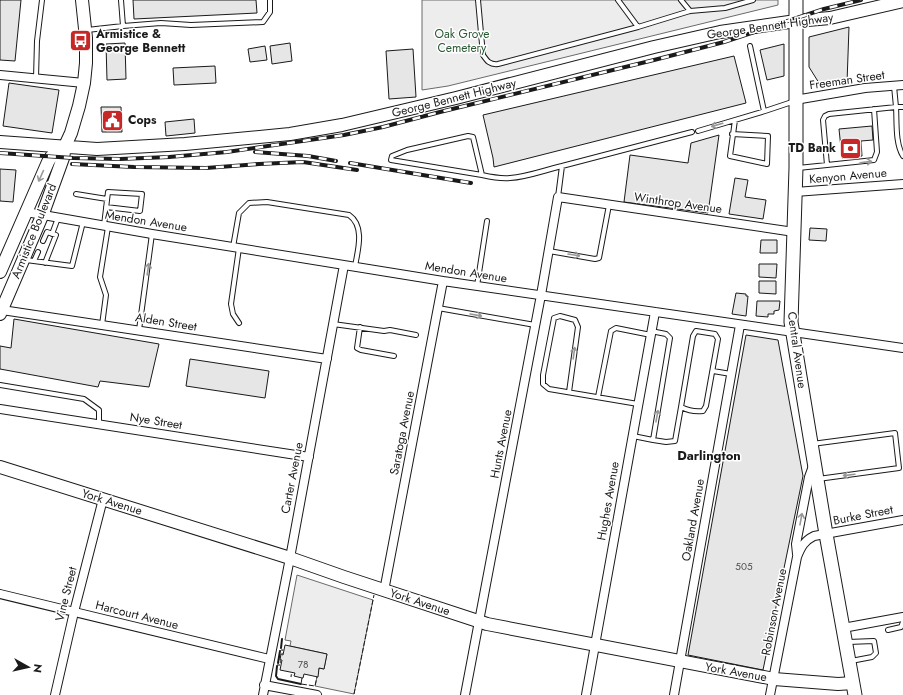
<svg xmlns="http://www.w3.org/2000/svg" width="903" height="695" viewBox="0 0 903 695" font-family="Jost,sans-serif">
<rect width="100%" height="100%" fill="#fff"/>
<path fill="#ededed" stroke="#6a6a6a" d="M422,0H778V5L448,86L422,90Z
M297,575L373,600L354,694L315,686L319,668L324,669L327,654L290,646L291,641L285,640Z"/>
<path fill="#e6e6e6" stroke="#1a1a1a" d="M0,0H21L15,61L0,60Z
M133,0H256L257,13L134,19Z
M849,27L847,83H819L809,67V37Z
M125,43L126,79L107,80L106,44Z
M290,43L292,61L272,64L270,46Z
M784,44V76L767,80L760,50Z
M265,46L267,60L250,62L248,49Z
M413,49L416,97L389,99L386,51Z
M734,56L746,103L494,167L493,158L483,115Z
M215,66L216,83L174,85L173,68Z
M9,83L59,90L52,133L3,126Z
M101,107H121L122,132H102Z
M194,119L195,133L166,136L165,122Z
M872,126L873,140L861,141L862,156L842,158L839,129Z
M719,135L708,213L624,202L630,155L688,163L691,143Z
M0,169L16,170L13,202L0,201Z
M735,178L748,180L745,197L766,200L763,219L729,214Z
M810,228L827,229L826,241L809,240Z
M761,240H777V253H760Z
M759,264H777L776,278L759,277Z
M759,281H776V294L759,293Z
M736,293L746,294V296H748L746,316L732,314Z
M757,301H780L779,310L774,311V314H768V317L756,316Z
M14,319L159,344L149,387L100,381L98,387L0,369V346L11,348Z
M746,335L778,340L803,476L763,670L688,655Z
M190,359L269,371L265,398L186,386Z
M285,645L327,654L324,669L319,668L318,677L304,674L303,678H302L294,676L295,673L280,670L282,660H280L281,654L283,655Z"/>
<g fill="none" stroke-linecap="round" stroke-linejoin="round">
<defs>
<path id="lane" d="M478,0L483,55C487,61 490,65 498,64L638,27L690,11L725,8L753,0
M618,0L638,27
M681,0L690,11
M123,26L161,23L191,25L263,22L270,12V0
M87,30L123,26L121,0
M750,46L764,111
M36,78L37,41L42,0
M903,107H896C897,122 895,143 903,156
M698,131L765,111L795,101
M732,134L768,136L767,164L730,156L735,120
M827,165L874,160L877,152L874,109
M798,168L827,165L823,120L825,116L829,114L896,107L894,86
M482,175L473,137L468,136L407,150L392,156L391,160L482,175C491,177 501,179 510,178C527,177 545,170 562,166
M76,194L107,199
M558,197L562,166L692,132
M104,225L108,192L142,194L140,211L106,207
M52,234L58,218
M43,241L47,232L56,235L45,263
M233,247L239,213L249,203L267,202L349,215C365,226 358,250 355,266
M239,248L231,304L233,314L239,323
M549,251L595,259L599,258L609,205
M26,260L72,266L83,222
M34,261L38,252
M477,286L487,221
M438,308L535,325
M333,324L384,331L390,330L416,335
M102,325L106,295L100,277L108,227
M360,327L357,348L361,350L394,356
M139,330L152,234
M651,331L666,334L670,338L653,440L666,442L675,441L681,407
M696,331L715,334L718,339L706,406L703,411C696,412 687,410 681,407L693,336Z
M713,371L731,374
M0,385L84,399L99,410V424
M569,392L578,327L575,320L560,316L554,318L543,375V384L549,389L638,404
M598,397L611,331L616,328L651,335
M633,436L653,440
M812,444L895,433L899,468L818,479
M888,630L901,627L903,622
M848,642L874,641L876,653L872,657L851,661"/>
<path id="street" d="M0,75L84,83
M795,100L865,88L903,85
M795,192L903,184
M26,212L152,234L443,281L903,348
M2,310L327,359
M0,409L309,457
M797,554L796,544L809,477L813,466
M384,591L443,281
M0,594L269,659
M843,628L903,617
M264,685L317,695
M55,695L74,612L103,499
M263,695L290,558L344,265
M465,695L541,295L558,197L794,232
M586,695L655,312
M674,695L740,325
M770,695L797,557C801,547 804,541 814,536L903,520"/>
<path id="secondary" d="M0,142L97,149L185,144L290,134L342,125L456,98L654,47L720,32L796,21L830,18L903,1
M0,272L48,162L51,157L65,146
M0,314L42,216L63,158L65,146L71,133L79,106L84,83L86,63V38L82,0
M0,467L290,558L344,577L487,624L774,679L838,684L853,683"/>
<path id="primary" d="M796,0V168L791,322L826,534L855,695"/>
</defs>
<use href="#lane" stroke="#1a1a1a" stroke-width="6"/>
<use href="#street" stroke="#1a1a1a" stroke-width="10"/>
<use href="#secondary" stroke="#1a1a1a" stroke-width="14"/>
<use href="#primary" stroke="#1a1a1a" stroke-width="15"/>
<path stroke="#5f5f5f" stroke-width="1.5" stroke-dasharray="3 2" stroke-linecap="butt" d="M281,650H283L282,655
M277,665H280L281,660
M291,677L292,672"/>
<use href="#lane" stroke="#fff" stroke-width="4"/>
<use href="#street" stroke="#fff" stroke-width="8"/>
<use href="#secondary" stroke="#fff" stroke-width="12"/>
<use href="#primary" stroke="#fff" stroke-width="13"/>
<defs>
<path id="rail" d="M255,152L308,156L336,161
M0,153L73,158L120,159L169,157L227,152L344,135L383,127L440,112L654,60L724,42L824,9L861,0
M350,163L471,183
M72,164L134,167L206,168L259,164L303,162L357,170"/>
</defs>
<use href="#rail" stroke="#1a1a1a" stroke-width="4"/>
<use href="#rail" stroke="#fff" stroke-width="2.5" stroke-dasharray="8" stroke-linecap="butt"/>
<path stroke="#1a1a1a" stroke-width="1" stroke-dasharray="5 2" stroke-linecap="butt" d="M302,678L301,684L315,686L317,677
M354,694L374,595"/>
<path stroke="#1a1a1a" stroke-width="2" d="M281,648L282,639
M278,663L280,651
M277,666L276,676L278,679L301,684"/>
</g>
<defs><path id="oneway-shaft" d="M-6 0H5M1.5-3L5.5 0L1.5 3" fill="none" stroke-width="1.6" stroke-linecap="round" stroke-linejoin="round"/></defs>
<g stroke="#989898">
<use href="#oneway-shaft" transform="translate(717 125) rotate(164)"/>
<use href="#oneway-shaft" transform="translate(866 162) rotate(-7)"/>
<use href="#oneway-shaft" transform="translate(41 176) rotate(114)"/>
<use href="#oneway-shaft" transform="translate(574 255) rotate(9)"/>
<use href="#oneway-shaft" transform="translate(148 269) rotate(-82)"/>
<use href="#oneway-shaft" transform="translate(476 315) rotate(10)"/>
<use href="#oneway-shaft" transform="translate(574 353) rotate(-82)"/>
<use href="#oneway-shaft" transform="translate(657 416) rotate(-80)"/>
<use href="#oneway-shaft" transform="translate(849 475) rotate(173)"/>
<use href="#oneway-shaft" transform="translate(801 519) rotate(-80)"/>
</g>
<defs>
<symbol id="bus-square" viewBox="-11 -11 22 22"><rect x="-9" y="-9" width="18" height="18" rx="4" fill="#c62828" stroke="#fff"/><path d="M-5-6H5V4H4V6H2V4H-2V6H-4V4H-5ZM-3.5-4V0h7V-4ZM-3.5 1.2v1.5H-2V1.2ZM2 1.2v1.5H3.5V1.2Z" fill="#fff"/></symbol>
<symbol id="civic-square" viewBox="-11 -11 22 22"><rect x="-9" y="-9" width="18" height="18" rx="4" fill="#c62828" stroke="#fff"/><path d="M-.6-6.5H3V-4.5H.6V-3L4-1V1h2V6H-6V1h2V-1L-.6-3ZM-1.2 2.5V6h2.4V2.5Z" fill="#fff"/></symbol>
<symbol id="bank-square" viewBox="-11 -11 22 22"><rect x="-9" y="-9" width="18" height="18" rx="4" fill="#c62828" stroke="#fff"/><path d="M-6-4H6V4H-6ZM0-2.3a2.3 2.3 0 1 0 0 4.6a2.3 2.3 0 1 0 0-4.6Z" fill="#fff"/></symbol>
</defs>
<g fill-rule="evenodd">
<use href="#bus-square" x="68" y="28" width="25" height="25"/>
<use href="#civic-square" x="100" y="108" width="25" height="25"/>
<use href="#bank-square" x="838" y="136" width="25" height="25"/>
</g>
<g text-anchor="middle" stroke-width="3" stroke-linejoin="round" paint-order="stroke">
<g font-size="10" fill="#4d4d4d">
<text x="744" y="570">505</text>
<text x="303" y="668">78</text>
</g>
<g font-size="12" fill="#1a1a1a" stroke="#fff">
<text transform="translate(770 26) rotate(-8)" y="4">George Bennett Highway</text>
<text transform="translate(847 80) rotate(-8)" y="4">Freeman Street</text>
<text transform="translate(454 98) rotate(-14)" y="4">George Bennett Highway</text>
<text transform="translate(848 176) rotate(-5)" y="4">Kenyon Avenue</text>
<text transform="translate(678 203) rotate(8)" y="4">Winthrop Avenue</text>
<text transform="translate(146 221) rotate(9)" y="4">Mendon Avenue</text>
<text transform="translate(34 231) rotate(-68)" y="4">Armistice Boulevard</text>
<text transform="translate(466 272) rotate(9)" y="4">Mendon Avenue</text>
<text transform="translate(166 322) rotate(9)" y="4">Alden Street</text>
<text transform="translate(797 350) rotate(82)" y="4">Central Avenue</text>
<text transform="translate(156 421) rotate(9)" y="4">Nye Street</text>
<text transform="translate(402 433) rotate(-79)" y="4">Saratoga Avenue</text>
<text transform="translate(501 444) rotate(-79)" y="4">Hunts Avenue</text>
<text transform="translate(292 478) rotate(-79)" y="4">Carter Avenue</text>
<text transform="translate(608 501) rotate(-80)" y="4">Hughes Avenue</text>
<text transform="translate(112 502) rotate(17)" y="4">York Avenue</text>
<text transform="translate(863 515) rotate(-11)" y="4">Burke Street</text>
<text transform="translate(693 520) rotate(-80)" y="4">Oakland Avenue</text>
<text transform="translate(66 594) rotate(-76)" y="4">Vine Street</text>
<text transform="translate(420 602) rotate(18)" y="4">York Avenue</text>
<text transform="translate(774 612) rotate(-79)" y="4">Robinson Avenue</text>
<text transform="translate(137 615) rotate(14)" y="4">Harcourt Avenue</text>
<text transform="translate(736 672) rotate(10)" y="4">York Avenue</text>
</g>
<g font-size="12" font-weight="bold" fill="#1a1a1a" stroke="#fff" text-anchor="start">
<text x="96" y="38">Armistice &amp;<tspan x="96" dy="14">George Bennett</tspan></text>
<text x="128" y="124">Cops</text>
<text x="836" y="152" text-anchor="end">TD Bank</text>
</g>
<g font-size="12" fill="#2b5a34" stroke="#fff">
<text x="462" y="38">Oak Grove<tspan x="462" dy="14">Cemetery</tspan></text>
</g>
<g font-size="13" font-weight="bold" fill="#1a1a1a" stroke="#fff">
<text x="709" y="460">Darlington</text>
</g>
</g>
<g transform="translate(28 667) rotate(98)" stroke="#ffffff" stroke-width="3" paint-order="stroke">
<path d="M0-3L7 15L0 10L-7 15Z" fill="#1a1a1a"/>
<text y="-6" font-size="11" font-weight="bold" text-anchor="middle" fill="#1a1a1a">N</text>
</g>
</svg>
